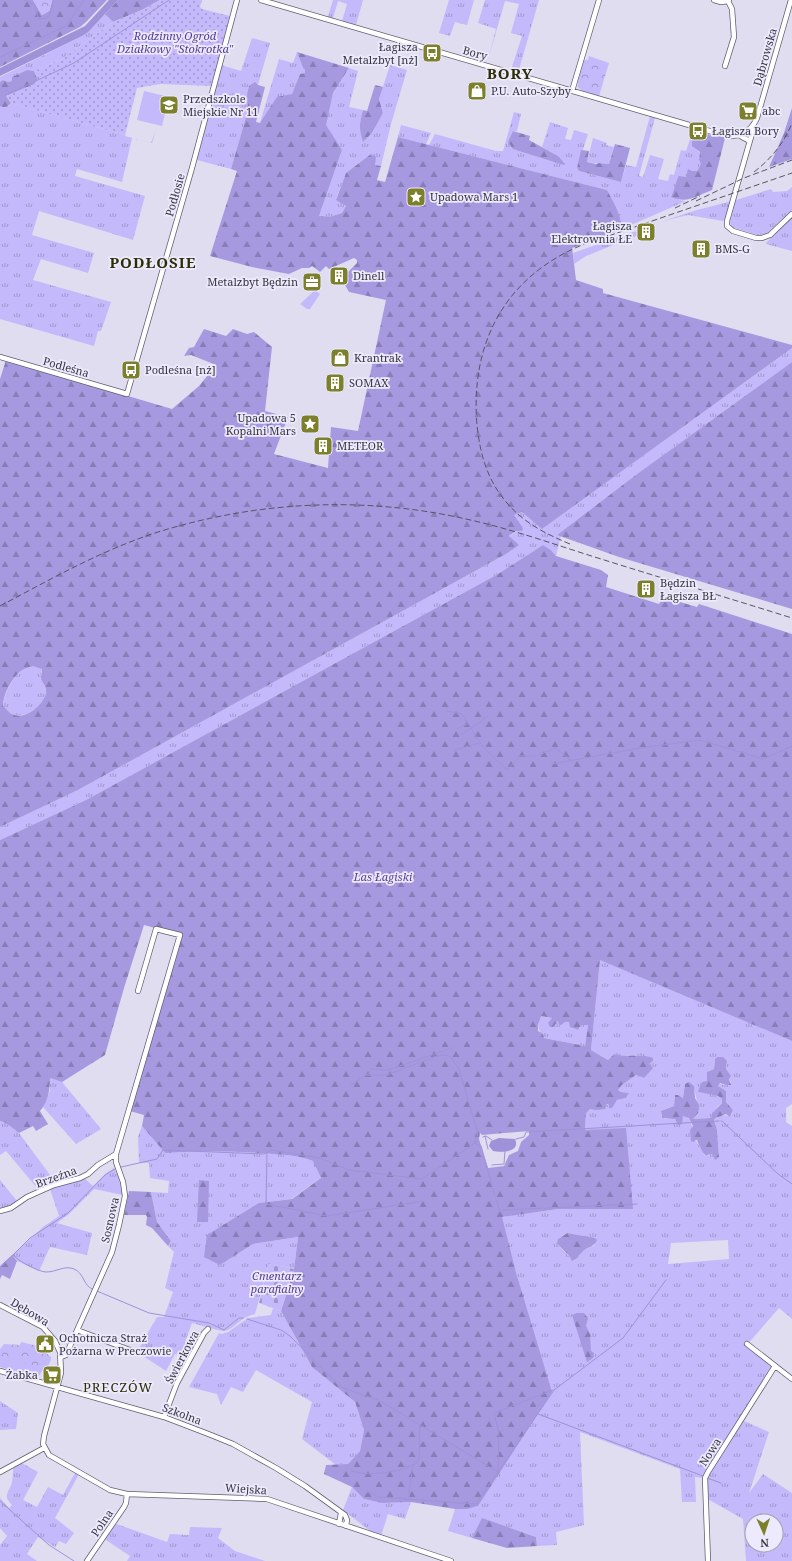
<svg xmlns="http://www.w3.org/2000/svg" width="792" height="1561" viewBox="0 0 792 1561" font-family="'Noto Serif',serif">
<defs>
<pattern id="grass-tufts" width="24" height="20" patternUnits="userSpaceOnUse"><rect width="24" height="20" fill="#c4b9fa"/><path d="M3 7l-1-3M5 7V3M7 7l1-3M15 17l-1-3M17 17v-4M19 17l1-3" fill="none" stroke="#a097cc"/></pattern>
<pattern id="forest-firs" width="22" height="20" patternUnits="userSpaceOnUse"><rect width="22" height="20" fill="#a699e0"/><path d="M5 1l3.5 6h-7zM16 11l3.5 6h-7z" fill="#887eb7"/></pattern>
<pattern id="cemetery-stones" width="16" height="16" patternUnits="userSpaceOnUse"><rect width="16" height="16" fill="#c4b9fa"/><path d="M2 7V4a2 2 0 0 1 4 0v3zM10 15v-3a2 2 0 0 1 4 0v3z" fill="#a097cc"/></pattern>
<pattern id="park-crowns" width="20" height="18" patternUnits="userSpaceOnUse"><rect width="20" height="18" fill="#c4b9fa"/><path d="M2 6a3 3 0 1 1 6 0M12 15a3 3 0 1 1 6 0" fill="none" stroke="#a097cc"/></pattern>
<pattern id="garden-dots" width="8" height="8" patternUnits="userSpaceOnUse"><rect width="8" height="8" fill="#c4b9fa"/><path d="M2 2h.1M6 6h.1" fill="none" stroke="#a097cc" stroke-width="1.8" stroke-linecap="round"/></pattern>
</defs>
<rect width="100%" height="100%" fill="#e0ddf1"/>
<path fill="url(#grass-tufts)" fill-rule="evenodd" d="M333,0H363L356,25L342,21L347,4L338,1L333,18L328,17Z
M449,0H474L467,25L455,22L450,36L439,33Z
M485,0H539L518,73L511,70L522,36L511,33L519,4L505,1L487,63L496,29L478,23Z
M105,14L113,22L62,59L34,71L27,70L12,77V81L8,82L3,80L0,82V77L82,36Z
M252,38L270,43L258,85L255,83L249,86L247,94L248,110L231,169L197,160L221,65L241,71Z
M297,52L303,68L305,70V73L300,74L292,94L260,123L279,59L293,63Z
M390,65L407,70L391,124L381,166L375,165L371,154L346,173L336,199L346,206L342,213L329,217L319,216L342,150L325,125L333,93L349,68L358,71L349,107L363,110L360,122L363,142L372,133L383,113L379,99Z
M11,103L125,135L128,122L125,136L151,143L156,130L152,143L132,138L122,182L77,169L75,176L145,196L133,240L39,211L32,235L94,253L88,273L41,259L33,280L111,302L101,331H98L94,346L0,319V106H8Z
M514,112L521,114L517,131H513L509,142L513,149L558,156L542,147L550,122L568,128L565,139L571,140L574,130L588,134L577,168L579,171L621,182L626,165L636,167L650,116L655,118L639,176L643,177L650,155L664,159L658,179L668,181L670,174L674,175L681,150L686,151L693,130L695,131L692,142V145L700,153L699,160L701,164L697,171H692L686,177L677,179L675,190L679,200L686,201L622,229C621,214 614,203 607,190L429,145L435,134L496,151H503Z
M401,125L431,133L426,144L398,137Z
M593,138L607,143L606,145L614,147L609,164C601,162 596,164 587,162Z
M792,187V210L766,234L757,235L731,227L730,222L736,200L771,189L773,192L787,191Z
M732,201L727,215L723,221L688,215L663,221L697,210Z
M792,217V251L766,244V243Z
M640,231L641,234L586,256L574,264L573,253L633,232Z
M315,290L320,294L310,309H307L300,304Z
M792,348V362L637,474L557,535L561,536L556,556L551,550L543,545L498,574L86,800L0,840V827L78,790L506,554L516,543L509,536L517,531L518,522L513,515L522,512L543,528Z
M33,666L42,668C42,671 40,675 41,677C42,683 46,687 46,692C46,704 27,718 15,715C10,714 6,709 3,706C4,694 13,675 24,669C27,668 30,667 33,666Z
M600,959L792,1041V1104L786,1108V1122L792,1126V1319L779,1308L746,1346L774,1369L744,1421L769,1432L749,1493L763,1474L792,1493V1561H746L743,1519L704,1497L703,1478L695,1477L696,1502H682L680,1469L580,1432L584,1525L556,1532L557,1545L537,1546L536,1537L483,1519L472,1538L448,1531L455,1509H467L517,1276L501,1217L558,1209H633L585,1130L586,1112C593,1106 604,1106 613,1104L617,1100L626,1098L629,1093L621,1092L618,1090L622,1085L636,1075L644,1078L649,1063L650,1057L636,1055L620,1056L614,1054L608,1060L591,1050ZM717,1057H720L727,1064L726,1069L731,1083L726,1085L719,1084L718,1086L726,1095V1102L733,1110L731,1116L722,1115L714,1120L717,1130L719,1157L710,1154L708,1156H705L695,1139L690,1119L685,1116L682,1117V1120H676L673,1118L665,1119L661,1116V1111L674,1106L675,1095L679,1096L683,1098L685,1084L695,1091C695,1098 701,1106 697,1114C696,1116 694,1117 693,1119L711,1118L713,1112L716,1111L718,1106L722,1103V1099L718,1096L712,1094L705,1082L707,1081V1073L709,1071L714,1069L715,1059ZM566,1233L589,1237L595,1245L582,1251L574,1261L559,1246L558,1239ZM728,1240L729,1259L668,1264L671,1243ZM752,1521H776V1545H752Z
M540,1016L552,1018L556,1023L559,1021L569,1022L574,1029L578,1030L581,1025H588L585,1046L544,1038C537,1030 538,1026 540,1016Z
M50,1078L62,1082L101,1129L76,1144L43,1107L50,1091Z
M0,1121C7,1122 13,1129 19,1133L56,1183L38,1189L6,1151L0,1155Z
M142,1126L165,1153C201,1151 237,1151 273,1154C287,1155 300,1156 313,1161L321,1178L291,1199L259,1203L220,1265L253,1244L298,1237L294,1269L269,1264L255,1314C240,1317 236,1328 225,1331C222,1332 197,1324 192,1323L185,1342L195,1346L188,1361L175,1354L166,1371L137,1352L157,1317H164L173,1292L165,1288L174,1252L168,1246L171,1241L157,1222L151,1192L168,1193L169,1181L150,1178L149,1163H139L138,1137Z
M114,1168L118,1176L123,1195L94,1189L70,1213L57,1223L92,1233L87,1255L50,1247L39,1271L17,1261L12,1255L43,1227L59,1216L50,1189L84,1178L93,1186L105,1174Z
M0,1180L17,1201L8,1207L0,1209Z
M273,1308L281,1311L312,1367L355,1402L364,1430L360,1451L348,1464L336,1465L302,1439L312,1402L256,1370L243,1392L231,1387L221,1405L217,1394L189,1387L219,1333L221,1334L228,1332L248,1318L271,1315Z
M0,1401L18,1413L16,1429L0,1430Z
M20,1462L38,1472L23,1500L37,1507L48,1487L63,1495L75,1473L79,1474L55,1518L74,1533L66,1544L59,1541L55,1547L38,1537L27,1554L37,1561H0V1545L7,1536L0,1528V1498L9,1508L12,1505C2,1495 9,1493 12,1482C13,1477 13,1471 13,1466Z
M352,1487L364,1499L382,1503L411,1502L405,1519L388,1514L381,1536L373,1533L343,1510Z
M114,1523L167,1542L170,1534L189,1535L190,1527L222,1528L218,1538L235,1551L265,1561H127L130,1556L103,1538Z"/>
<path fill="url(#forest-firs)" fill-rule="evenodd" d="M0,0H33L42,15L49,11L53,0H107L86,22L80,27L0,67Z
M118,0H160L142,10L113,22L105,14Z
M297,52L349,68L333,93L326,125L342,150L319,216L329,217L342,213L346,206L336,200L346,173L371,154L376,157L375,165L381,166L377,180L385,182L398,137L607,190C614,203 621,214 622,229L572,248L576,280L603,289V293L792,345V348L542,529L522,512L514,515L523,528L522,531H516L510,535L509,536L519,545L506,554L78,790L0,827V379L6,360L172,409L199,386L216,365L191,355L184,356L189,348L194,347L204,329L226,336L233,329L247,334L254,332L272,347L265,411L288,417L274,454L328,468L331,427L358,431L386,300L349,292L344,283L346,280L343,277L357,263V260L354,258L329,269L326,266L320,272L312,266L309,268H302L289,274L252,267L210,256L237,171L231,169L248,110L247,94L249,86L255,82L258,85L265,87L256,122L260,123L277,97L292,94L300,74L305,73V70L303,68ZM33,666L42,669C42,671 41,675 41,678C42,683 47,687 46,693C44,705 24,721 12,714C9,713 6,708 3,706C3,694 13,675 24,669C27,668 30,667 33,666Z
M27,70L34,71L38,80L35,84L6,96L11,103C7,107 5,108 0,106V82L3,80L8,82L12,81V77Z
M375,85L383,87L379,99L383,113L372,133L363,142C359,128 359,124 363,110L367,111Z
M792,108V159L769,167L784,133Z
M513,131L530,136L529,140L558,156L565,164L564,165L513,149L508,142Z
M695,131L725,138L712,190C696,196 688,204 671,197C675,190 675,182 679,176L686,177L688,169L692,171H697L701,164L699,160L700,152L692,146V142Z
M615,144L630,148L621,182L579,171L577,168L581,150L589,151L587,162L596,164L599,163L609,164Z
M792,362V609L619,557L557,535L637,474Z
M543,545L551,550L556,556L601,570L608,575L606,587L659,604L663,597L697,607L699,604L792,634V1041L600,960L591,1050L608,1060L614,1054C627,1058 641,1053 653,1058V1061L649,1064L653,1068L644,1078L636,1075L622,1085L618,1090L621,1092L629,1093L626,1098L617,1100L612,1108H609V1105L607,1104L605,1109L596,1110L590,1109L586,1113L585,1130L626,1128L633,1209H558L502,1217L517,1276L552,1392L478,1506L467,1509H455L411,1502L382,1503L364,1499L352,1487L324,1474L326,1465L348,1464L360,1451L364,1430L355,1402L312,1367L281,1311L294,1269L298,1237L253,1244L220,1265L204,1257L207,1235L259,1203L292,1199L321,1178L313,1161C300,1156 287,1155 273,1154C237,1151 201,1151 165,1153L142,1126L144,1115L130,1111L181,935L144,925L124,988L105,1055L62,1082L50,1078C50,1090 48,1102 40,1111L48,1124L36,1131L33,1126L19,1133C13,1129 7,1122 0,1121V840L86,800L498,574ZM541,1016L552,1018L548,1023L550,1027H553L558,1021L559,1024L561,1025L565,1022H569L570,1027L578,1030L581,1025H588L585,1046L544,1038L543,1034L538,1031V1025ZM529,1131V1135L521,1142L518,1151L509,1155L504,1166L488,1168L479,1139L480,1133L482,1135Z
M717,1057H723L727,1061L726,1069L731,1076L729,1079L731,1085H726L720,1083L718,1086L726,1091V1102L733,1110L730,1117L726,1114L716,1118L714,1120L717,1130L719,1157L715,1160L713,1155L710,1154L706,1156C702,1152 699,1146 697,1140H695L694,1142L691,1141L690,1130L693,1126L689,1118L683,1116L682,1124L678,1125L675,1119L662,1118L661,1111L674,1106L675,1095H678L683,1098L685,1084L689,1082L694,1086L695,1098L698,1103L699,1108L698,1113L693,1119L711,1118L712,1113C716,1110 718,1107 722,1103V1099L718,1096L699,1092L698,1091L702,1082L707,1081V1072L714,1069L715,1059Z
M199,1180L209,1181L208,1222H197Z
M129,1191L151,1192L157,1222L171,1241L168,1246L152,1228L146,1225L147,1217L146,1215H124Z
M567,1233L595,1238L597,1240C594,1248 586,1247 582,1252C578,1256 578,1259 572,1261C569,1253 562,1250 557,1243L558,1239Z
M12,1255L17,1261L10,1279L2,1275L0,1279V1266Z
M577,1313H584L588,1318L586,1326L590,1334L591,1351L594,1353L593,1358L587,1362L572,1315Z
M482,1518L536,1537L537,1546L507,1548L472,1538Z"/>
<path fill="url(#cemetery-stones)" d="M269,1264L294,1269L281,1311L259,1303Z"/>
<path fill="url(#park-crowns)" d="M33,0H53L49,11L42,15Z
M589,56L609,63L599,96L582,91L578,87V82L584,60H588Z
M21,1342L38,1346L51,1357V1360L46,1370L42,1371L39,1376L35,1374L32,1377L0,1367V1349L4,1344L20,1345Z"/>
<path fill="url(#garden-dots)" d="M160,0H202L200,7L202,9L230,16L211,86L160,84L137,88L125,135L14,104L11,103L6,96L35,84V82L38,80L34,71L62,59L113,22L142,10Z"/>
<path fill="#c4b9fa" d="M144,91L169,97L162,126L137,120Z
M10,1357L26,1362L23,1372L7,1367Z"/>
<path fill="#9f92d8" d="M109,0H118L88,32L82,36L0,76V68L85,26Z
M499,1138L515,1139C521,1152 501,1153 493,1151L489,1146L491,1141Z"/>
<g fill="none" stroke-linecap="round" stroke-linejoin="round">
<path stroke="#9f92d8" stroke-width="1" d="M24,0L35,5L38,18L44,19L50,15L53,0
M0,57L66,26L84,0
M6,95L74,63L169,0
M446,711L462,714L483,747L507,770L520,756H537L555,748L571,760
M457,729L467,724
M461,735L488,716
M455,750L479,743
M552,764L640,748L700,740L763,759L792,746
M365,1075H387L434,1057L442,1055L450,1056L459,1069L478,1134L474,1143L481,1146L495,1196
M351,1085L369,1073L371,1069L386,1070L391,1069L452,1048
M721,1121H722L778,1174L792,1184
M485,1136L488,1149
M483,1137L486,1136L492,1140
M516,1139L524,1137L526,1132L719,1121
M267,1153L266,1204L327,1216L424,1201
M492,1165L504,1164L505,1151
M121,1167L157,1159L163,1150L264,1154L271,1150L320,1158L349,1170L422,1179L478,1141
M496,1199L500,1211
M503,1210L637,1204
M13,1255C18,1261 39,1272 46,1272C57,1272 64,1265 74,1269C84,1273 83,1285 92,1289
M0,1268L30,1238L68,1213L105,1175L115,1169
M97,1291L149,1313L209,1323L224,1330L239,1318H243
M247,1319L281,1330L290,1336L340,1387L378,1400
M382,1402L498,1472L554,1390L623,1338L666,1280
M538,1414L703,1476
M352,1471C373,1477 398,1472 417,1463L419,1459L420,1426
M707,1478L721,1483
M367,1492L379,1497L476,1504L498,1472L499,1433L494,1413L553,1390
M410,1499L409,1493L413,1465
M0,1501L49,1545L74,1561"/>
<defs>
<path id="minor" d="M261,0L696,127C719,133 744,147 757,118L791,0
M714,0L721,2L728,1
M725,66L734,37L732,9L728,1L729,0
M572,91L599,0
M752,127L753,130L727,221V226L733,231L756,238H762L770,235L792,214
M740,135L742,137L750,141
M0,357L127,394L192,168L237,0
M0,1211L11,1208L27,1197L54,1185L80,1178L88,1174L98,1165L116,1154
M0,1305L43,1327L55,1341L60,1352L61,1373L44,1436L43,1444L49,1455L110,1490L127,1494L267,1499L451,1561
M77,1330L135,1352
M747,1344L792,1379
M61,1357L66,1355L112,1252L119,1225L125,1196L123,1182L116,1162V1154L180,935L156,929L138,991
M0,1371L164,1417L211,1435L233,1444L276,1468L305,1486L345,1515L347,1520L346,1526
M164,1417L177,1383L204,1333L208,1329
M0,1472L44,1448
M339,1524L341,1513
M87,1561L124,1507L126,1503L127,1494
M708,1561L705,1478L708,1472L775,1366"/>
</defs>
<use href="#minor" stroke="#605e6f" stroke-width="6"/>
<use href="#minor" stroke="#fff" stroke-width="4.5"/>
<path stroke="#575660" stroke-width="1" stroke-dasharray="6 3" stroke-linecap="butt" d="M754,172C771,159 784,143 792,123
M696,201L744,178L792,160
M675,208L700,196
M570,544C546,534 524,523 507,503C487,480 480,454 477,425C470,343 505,277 582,245L792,173
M0,606C51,579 102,550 158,532C258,501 364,496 466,519C512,529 556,545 601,559C665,579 728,598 792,618"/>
</g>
<defs>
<symbol id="bus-square" viewBox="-11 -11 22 22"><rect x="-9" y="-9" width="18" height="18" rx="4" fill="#7c802a" stroke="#edeafe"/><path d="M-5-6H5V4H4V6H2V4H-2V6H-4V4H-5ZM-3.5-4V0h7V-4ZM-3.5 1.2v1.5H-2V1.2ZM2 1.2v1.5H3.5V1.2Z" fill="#fff"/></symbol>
<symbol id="shop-square" viewBox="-11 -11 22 22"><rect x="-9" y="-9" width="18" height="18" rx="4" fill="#7c802a" stroke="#edeafe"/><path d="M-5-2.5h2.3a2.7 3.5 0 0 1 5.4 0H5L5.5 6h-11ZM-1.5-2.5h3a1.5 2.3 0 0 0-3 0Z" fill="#fff"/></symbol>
<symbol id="school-square" viewBox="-11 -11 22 22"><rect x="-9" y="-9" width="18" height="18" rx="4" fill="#7c802a" stroke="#edeafe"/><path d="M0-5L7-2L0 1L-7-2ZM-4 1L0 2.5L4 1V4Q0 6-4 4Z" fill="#fff"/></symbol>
<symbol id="supermarket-square" viewBox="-11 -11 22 22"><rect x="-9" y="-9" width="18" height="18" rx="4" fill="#7c802a" stroke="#edeafe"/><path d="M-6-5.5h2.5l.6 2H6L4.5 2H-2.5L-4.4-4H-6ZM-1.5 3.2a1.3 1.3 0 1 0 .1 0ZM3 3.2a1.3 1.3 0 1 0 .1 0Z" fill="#fff"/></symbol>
<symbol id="sight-square" viewBox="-11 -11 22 22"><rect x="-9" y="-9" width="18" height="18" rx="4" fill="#7c802a" stroke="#edeafe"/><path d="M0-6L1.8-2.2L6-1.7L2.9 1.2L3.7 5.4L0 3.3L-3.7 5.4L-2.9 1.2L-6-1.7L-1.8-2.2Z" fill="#fff"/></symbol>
<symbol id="building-square" viewBox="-11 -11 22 22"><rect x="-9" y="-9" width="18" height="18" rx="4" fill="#7c802a" stroke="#edeafe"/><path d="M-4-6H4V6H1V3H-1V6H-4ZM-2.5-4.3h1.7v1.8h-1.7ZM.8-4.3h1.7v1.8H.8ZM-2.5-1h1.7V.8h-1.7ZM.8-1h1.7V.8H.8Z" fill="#fff"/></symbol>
<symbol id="office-square" viewBox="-11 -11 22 22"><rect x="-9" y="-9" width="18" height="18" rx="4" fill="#7c802a" stroke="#edeafe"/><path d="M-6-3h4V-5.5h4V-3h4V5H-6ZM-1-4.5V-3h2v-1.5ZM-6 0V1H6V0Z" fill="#fff"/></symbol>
<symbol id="civic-square" viewBox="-11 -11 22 22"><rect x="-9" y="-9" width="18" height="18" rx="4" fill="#7c802a" stroke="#edeafe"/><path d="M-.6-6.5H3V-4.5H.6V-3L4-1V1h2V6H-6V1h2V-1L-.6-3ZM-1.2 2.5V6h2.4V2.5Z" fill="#fff"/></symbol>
</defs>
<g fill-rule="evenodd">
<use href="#bus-square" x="421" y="42" width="22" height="22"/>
<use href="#shop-square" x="466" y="80" width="22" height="22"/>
<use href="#school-square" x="158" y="94" width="22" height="22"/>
<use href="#supermarket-square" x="737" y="100" width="22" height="22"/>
<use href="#bus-square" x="687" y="120" width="22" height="22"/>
<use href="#sight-square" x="405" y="186" width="22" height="22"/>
<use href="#building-square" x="635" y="221" width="22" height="22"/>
<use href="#building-square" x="690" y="238" width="22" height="22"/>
<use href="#building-square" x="328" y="265" width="22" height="22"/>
<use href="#office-square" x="301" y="271" width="22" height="22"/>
<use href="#shop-square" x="329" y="347" width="22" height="22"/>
<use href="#bus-square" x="120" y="359" width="22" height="22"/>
<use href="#building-square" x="324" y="372" width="22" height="22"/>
<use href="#sight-square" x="299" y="413" width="22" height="22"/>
<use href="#building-square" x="312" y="435" width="22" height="22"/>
<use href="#building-square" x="635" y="578" width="22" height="22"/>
<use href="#civic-square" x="34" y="1333" width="22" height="22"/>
<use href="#supermarket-square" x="41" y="1364" width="22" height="22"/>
</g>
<g text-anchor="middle" stroke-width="3.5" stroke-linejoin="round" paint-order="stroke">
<g font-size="11" font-style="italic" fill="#533d91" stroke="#edeafe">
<text x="175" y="40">Rodzinny Ogród<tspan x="175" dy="13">Działkowy "Stokrotka"</tspan></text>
<text x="383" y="881">Las Łagiski</text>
<text x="277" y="1280">Cmentarz<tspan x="277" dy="13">parafialny</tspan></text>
</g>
<g font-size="11" fill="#37363e" stroke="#edeafe" text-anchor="start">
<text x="418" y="51" text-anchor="end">Łagisza<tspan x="418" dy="13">Metalzbyt [nż]</tspan></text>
<text x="491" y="95">P.U. Auto-Szyby</text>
<text x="183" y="103">Przedszkole<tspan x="183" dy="13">Miejskie Nr 11</tspan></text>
<text x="762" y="115">abc</text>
<text x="712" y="135">Łagisza Bory</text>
<text x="430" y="201">Upadowa Mars 1</text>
<text x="632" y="230" text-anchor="end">Łagisza<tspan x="632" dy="13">Elektrownia ŁE</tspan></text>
<text x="715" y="253">BMS-G</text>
<text x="353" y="280">Dinell</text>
<text x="298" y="286" text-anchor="end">Metalzbyt Będzin</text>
<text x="354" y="362">Krantrak</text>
<text x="145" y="374">Podleśna [nż]</text>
<text x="349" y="387">SOMAX</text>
<text x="296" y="422" text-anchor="end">Upadowa 5<tspan x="296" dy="13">Kopalni Mars</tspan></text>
<text x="337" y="450">METEOR</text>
<text x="660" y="587">Będzin<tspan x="660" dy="13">Łagisza BŁ</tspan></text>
<text x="59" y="1342">Ochotnicza Straż<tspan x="59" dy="13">Pożarna w Preczowie</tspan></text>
<text x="38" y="1379" text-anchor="end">Żabka</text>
</g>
<g font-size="11" fill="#37363e" stroke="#edeafe">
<text transform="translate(475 53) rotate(16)" y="4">Bory</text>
<text transform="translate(765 57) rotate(-74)" y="4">Dąbrowska</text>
<text transform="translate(175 195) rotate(-74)" y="4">Podłosie</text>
<text transform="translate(66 367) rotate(16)" y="4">Podleśna</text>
<text transform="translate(56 1177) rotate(-20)" y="4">Brzeźna</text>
<text transform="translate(110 1220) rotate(-77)" y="4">Sosnowa</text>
<text transform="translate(30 1312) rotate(31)" y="4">Dębowa</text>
<text transform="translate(182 1357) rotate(-62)" y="4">Świerkowa</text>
<text transform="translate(182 1414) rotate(20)" y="4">Szkolna</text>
<text transform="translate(710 1452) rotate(-58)" y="4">Nowa</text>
<text transform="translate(246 1489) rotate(4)" y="4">Wiejska</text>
<text transform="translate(102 1523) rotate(-56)" y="4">Polna</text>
</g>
<g font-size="13" letter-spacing="1" fill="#2c2e03" stroke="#edeafe">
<text x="118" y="1392">PRECZÓW</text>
</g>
<g font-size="15" font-weight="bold" letter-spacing="1" fill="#2c2e03" stroke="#edeafe">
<text x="510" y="79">BORY</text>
<text x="153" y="268">PODŁOSIE</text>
</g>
</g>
<g transform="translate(764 1533) rotate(177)"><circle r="19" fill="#edeafe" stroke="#a4a2b1"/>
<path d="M0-3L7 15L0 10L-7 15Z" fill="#7c802a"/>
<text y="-6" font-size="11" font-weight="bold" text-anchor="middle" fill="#37363e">N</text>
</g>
</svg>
